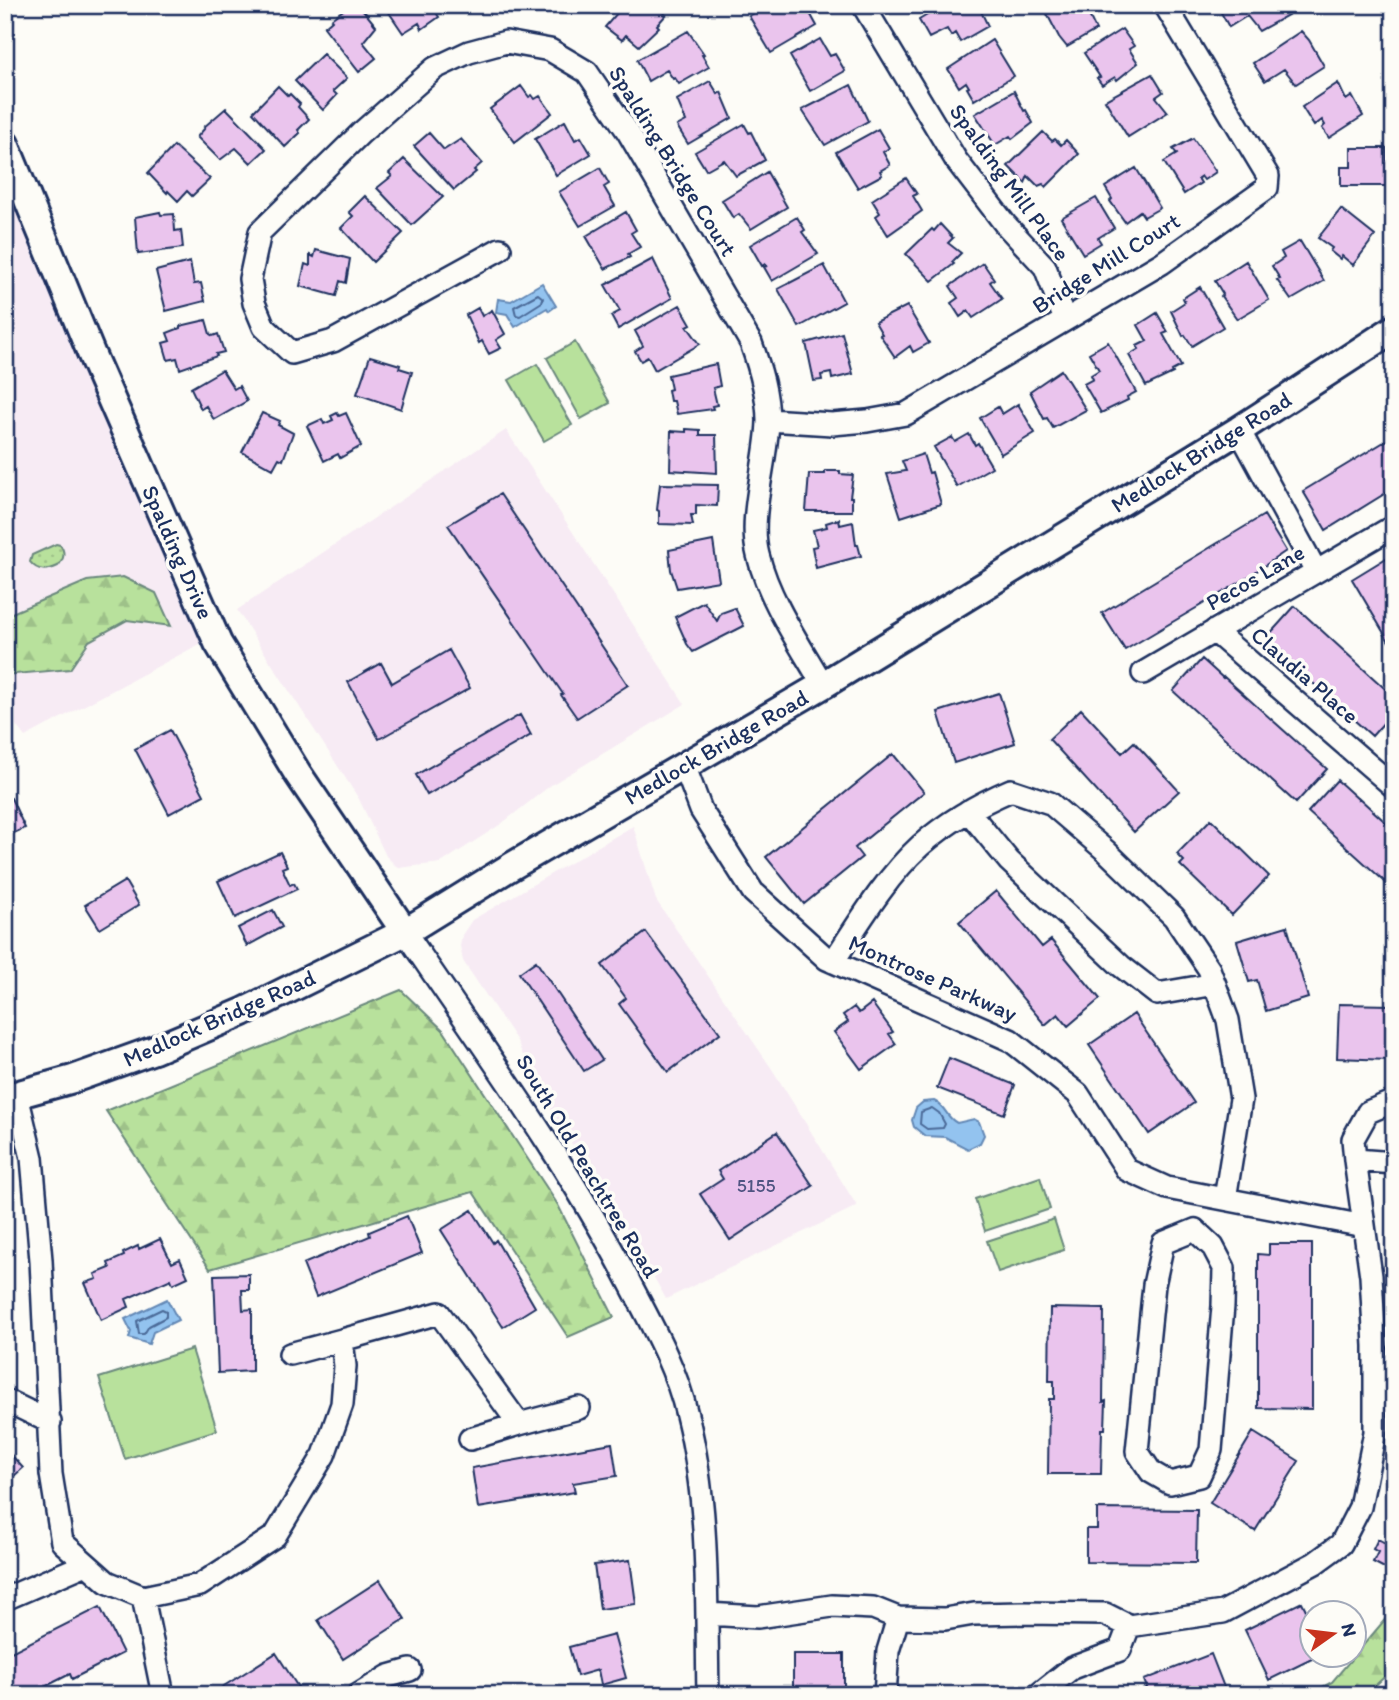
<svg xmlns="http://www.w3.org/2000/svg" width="1399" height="1700" viewBox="0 0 1399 1700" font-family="Itim,sans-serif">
<defs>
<pattern id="grass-dots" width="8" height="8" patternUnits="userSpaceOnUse" patternTransform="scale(1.75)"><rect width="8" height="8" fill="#b8e19c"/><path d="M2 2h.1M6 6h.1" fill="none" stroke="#9ec189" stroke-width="1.8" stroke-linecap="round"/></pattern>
<pattern id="forest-firs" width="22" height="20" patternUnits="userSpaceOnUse" patternTransform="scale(1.75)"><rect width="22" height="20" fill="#b8e19c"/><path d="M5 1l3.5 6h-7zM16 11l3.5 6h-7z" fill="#9ec189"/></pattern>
</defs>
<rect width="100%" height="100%" fill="#fdfcf7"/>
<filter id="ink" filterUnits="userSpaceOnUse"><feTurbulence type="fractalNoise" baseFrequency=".0143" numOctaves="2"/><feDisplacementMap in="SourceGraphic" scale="14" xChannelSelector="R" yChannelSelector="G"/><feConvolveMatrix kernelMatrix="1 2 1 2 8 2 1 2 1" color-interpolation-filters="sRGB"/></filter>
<g filter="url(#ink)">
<path fill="#f7ebf4" d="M5,144L213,637L25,737L5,711Z
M506,430L685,704L551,785L501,824L441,863L398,868L386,856L359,799L237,610Z
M633,826L656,900L772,1069L857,1206L666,1299L631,1236L599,1189L534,1082L517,1041L463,961L460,946L462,935L472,920Z"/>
<path fill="url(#grass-dots)" stroke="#6a887d" stroke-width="2" d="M56,544L60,545C66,552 64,559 58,566C47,571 38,572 30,562L32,555Z"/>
<path fill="url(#forest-firs)" stroke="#6a887d" stroke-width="2" d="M123,577L156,593L171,626L127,620L89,641L70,669L5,675V616L87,581Z
M401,990L443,1030L558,1205L614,1317L568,1337L473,1192L210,1269L106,1111Z
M1394,1609V1668L1365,1695H1308L1332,1682Z"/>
<path fill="#b8e19c" stroke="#6a887d" stroke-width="2" d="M575,342L610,403L581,419L547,358Z
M537,364L572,425L544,441L509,380Z
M1040,1177L1050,1209L985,1231L975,1199Z
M1054,1219L1064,1250L998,1272L987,1241Z
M192,1349L217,1430L125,1459L99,1378Z"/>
<path fill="#93c3ef" stroke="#6388b5" stroke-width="2" d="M542,283L556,306L549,311L547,308L515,327L507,314L496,312L498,299L511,301Z
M934,1101C946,1106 946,1118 957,1123L974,1119L979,1122L984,1135L980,1143L968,1149L945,1137L925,1136L914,1127L912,1120L916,1108L923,1102Z
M167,1299L178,1320L153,1332L149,1344L129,1338L131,1331L125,1319Z"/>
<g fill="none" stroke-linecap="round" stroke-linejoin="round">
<path stroke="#4b6a98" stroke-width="2" d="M538,294L543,298L542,302L520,316L516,315L514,307Z
M932,1108L939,1113L945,1124L943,1128L927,1129L920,1124L921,1112Z
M162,1309L166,1311V1317L149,1326L144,1334H139L137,1321Z"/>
</g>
<path fill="#eac4ed" stroke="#1b2f5e" stroke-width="2" d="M350,5H359L376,26L363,42L376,58L359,72L324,27L332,20L331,19Z
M384,5H431L439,17L422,29L419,23L403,33Z
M624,5H654L666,15L657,25L659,27L639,46L626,35L622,40L605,27Z
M768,5H798L795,7L797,11L806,6L817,26L771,53L749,16Z
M944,5H978L988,26L960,42L955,33L951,36L947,29L929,38L919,20Z
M1057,5H1097L1087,11L1096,30L1067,47L1059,37L1046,12Z
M1226,5H1282L1288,15L1259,31L1247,16L1229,27L1219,9Z
M1122,29L1134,46L1129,49L1138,63L1117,80L1115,77L1102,85L1097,78L1100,77L1084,53Z
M688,31L704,54L702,55L709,67L679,84L675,78L673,79L667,70L648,81L637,60Z
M1301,31L1309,40L1324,66L1296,84L1284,69L1265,81L1253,63Z
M820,39L830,56L835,54L845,71L810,91L790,56Z
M992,40L1014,76L974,100L967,88L969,87L966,82L959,87L948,69Z
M323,54L347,78L333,91L337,95L323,110L295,81Z
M1152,74L1163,92L1156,97L1168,112L1128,137L1105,100Z
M710,81L718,94L721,92L732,118L688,144L677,126L686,121L677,100Z
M1338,83L1346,100L1352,96L1363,116L1329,138L1322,128L1325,125L1322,120L1314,126L1302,107Z
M851,85L868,121L825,145L802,110Z
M278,86L288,96L290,94L300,104L298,107L309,119L298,130L300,133L285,147L253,112Z
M521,86L529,97L532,95L535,99L540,96L552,113L515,142L490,109Z
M1014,91L1024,111L1026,110L1033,123L1012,139L1010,136L995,145L975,114Z
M226,108L266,149L251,163L236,148L220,160L197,137L205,128L204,127Z
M565,121L575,140L581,137L591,154L556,175L535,139Z
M744,124L749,133L751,132L765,160L736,176L724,160L706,170L695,152Z
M878,129L889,148L883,152L890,165L880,171L882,175L858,188L836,152Z
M1043,132L1052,141L1055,139L1061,145L1066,140L1079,154L1046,187L1043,184L1038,186L1028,176L1025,183L1008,166Z
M429,133L444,150L461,139L482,163L474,170L476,172L454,190L414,146Z
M1193,138L1216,172L1204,180L1201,176L1198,178L1201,183L1184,194L1164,162L1177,154L1173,149Z
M174,146L210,179L192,196L187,191L178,201L168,191L167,193L148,173Z
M1351,148H1386L1389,186H1341V167H1351Z
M404,159L443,197L412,225L377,188L392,176L389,173Z
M600,168L609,184L604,187L615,206L580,226L559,192Z
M1136,168L1160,208L1144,217L1140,211L1125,222L1110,201L1112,199L1105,187Z
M767,172L787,207L751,229L739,214L733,218L722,200Z
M906,178L917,194L913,196L922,211L888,235L876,216L880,213L872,200Z
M365,196L403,233L373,262L341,228L353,216L349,212Z
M1096,198L1114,228L1098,238L1101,243L1083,254L1061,218Z
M1341,209L1375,236L1353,265L1342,256L1340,259L1330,251L1332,248L1318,238Z
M160,212L161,215L174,214L175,231L181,230L183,248L138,254L135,217Z
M626,212L636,230L631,233L640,247L628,254L630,257L605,269L586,236Z
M797,217L805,230L802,232L818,254L772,281L764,267L767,266L765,264L762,266L750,245Z
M940,224L953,238L948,243L961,253L952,262L954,264L932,281L906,254L932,229L934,231Z
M1300,241L1324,281L1291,300L1277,280L1280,279L1272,266L1284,258L1281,252Z
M316,250L350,259L346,283L340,281L336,296L300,286L305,264L310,266V255L314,257Z
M653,259L672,298L618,329L611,316L620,311L605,285Z
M1246,261L1269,300L1237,319L1221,296L1223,294L1215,281Z
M190,262L194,284L201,283L205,301L166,311L156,271Z
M983,263L994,279L990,282L1002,299L973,318L968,311L960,317L951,303L958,298L950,286Z
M824,265L844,302L799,327L778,289Z
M1200,287L1223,327L1192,346L1185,335L1183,336L1171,311L1185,302L1183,298Z
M680,305L691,324L687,326L700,344L655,370L648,357L641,361L635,351L643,346L635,331Z
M907,306L929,343L913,352L910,346L895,357L880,335L882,334L875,322Z
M478,308L482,316L492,310L505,334L496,340L501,348L489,354L482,341L479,343L466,315Z
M1157,313L1168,332L1163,334L1181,366L1172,371L1173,373L1146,386L1129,355L1139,349L1137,346L1147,341L1138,325Z
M206,320L210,334L213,336L218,334L224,352L216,354L217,356L180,369L177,358L168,360L163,343L170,341L167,333L180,328V326Z
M842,333L853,374L832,379L831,373L821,375L822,380L814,381L806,343Z
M1108,342L1136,392L1127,397L1128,400L1101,413L1084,384L1093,379L1091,375L1099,370L1089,353Z
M370,356L400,365L399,368L412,372L401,409L357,394Z
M716,364L720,386L713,388L717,405L712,406L713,409L677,414L674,401H670L668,390L671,389L668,375Z
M222,370L234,389L239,386L247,401L214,420L206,406L201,409L191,388Z
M1061,370L1086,410L1053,428L1047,418L1044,419L1030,391Z
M1018,404L1035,433L1001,454L980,418L998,407L1002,414Z
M262,413L280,421L278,425L293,433L283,460L279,458L273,469L242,452Z
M337,413L339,416L346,413L361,446L340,458L338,454L324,461L307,426L322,419L324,424L333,420L331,416Z
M686,429L700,430V435H716L717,473L670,470L671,431L686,432Z
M969,434L975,445L978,443L992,467L957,487L934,447L952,437L955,442Z
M1394,436V488L1326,530L1303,491Z
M923,454L929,473L932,472L941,504L901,517L887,474L906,471L902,461Z
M825,471H840V474L853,475L850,497H852V511H806L809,474H825Z
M660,484L718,485L717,506L696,505V515H691L693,525L659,524V511L657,510Z
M500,494L628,685L577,718L561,695L563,694L448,525Z
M1264,515L1286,551L1242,581L1125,650L1102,613Z
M839,519L840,525L853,522L856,545H858L861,556L816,568L812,547L817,546L813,530L827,527L826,523Z
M713,541L719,581L677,588L671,570L669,550Z
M1388,557L1394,563V650L1352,579Z
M704,602L717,621L721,613L735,608L744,626L693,652L687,644L675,617Z
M1295,606L1394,697V711L1372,736L1304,675L1267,637Z
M449,650L470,688L379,739L348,682L381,663L392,683Z
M1202,659L1223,678L1224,677L1327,769L1296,803L1173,691Z
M999,693L1015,743L954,763L938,712Z
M1081,709L1122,753L1134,742L1179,791L1134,832L1049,739Z
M520,715L531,735L427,795L416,775Z
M170,730L204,795L169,814L135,749Z
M893,754L924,792L855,848L862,857L804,904L766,857Z
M1337,780L1358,799L1359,798L1394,830V890L1308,812Z
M11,798L25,828L5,837V801Z
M1211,819L1269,876L1232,915L1180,865L1184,861L1177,854Z
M280,852L287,866L282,868L290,885L294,883L297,889L235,918L218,881Z
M125,881L139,905L100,929L85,905Z
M996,891L1042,947L1051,940L1100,999L1068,1026L1058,1014L1045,1025L959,922Z
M273,910L282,927L247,946L238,928Z
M1287,926L1308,998L1266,1011L1257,980L1249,982L1237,941Z
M646,932L720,1033L668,1072L619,1004L626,998L602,965Z
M536,961L602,1060L584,1071L519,973Z
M872,1003L893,1032L889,1034L896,1044L861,1069L834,1032L848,1022L843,1015L854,1007L859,1013Z
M1339,1004L1391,1005L1389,1060L1337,1058Z
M1134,1014L1194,1103L1149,1134L1089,1045Z
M949,1058L1015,1085L1004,1114L937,1088Z
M777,1132L813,1186L730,1240L700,1194L723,1179L718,1171Z
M472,1210L493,1243L496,1240L535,1307L503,1327L441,1230Z
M407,1216L422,1253L316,1297L303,1264L370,1236L369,1232Z
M160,1239L172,1263L180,1259L188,1277L173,1284L171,1279L126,1299L129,1307L101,1320L85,1283L97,1279L95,1274L110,1268L108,1263L124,1256L123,1253L138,1246L139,1249Z
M1269,1244H1312V1409L1258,1408V1254L1269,1255Z
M249,1274V1290H242L243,1310L252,1309V1371L218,1373L214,1275Z
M1050,1308L1104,1309L1103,1402L1106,1401L1105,1429H1102L1101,1474H1048L1049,1399H1054V1381H1049Z
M1253,1432L1299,1461L1255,1531L1210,1503Z
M612,1443L617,1476L573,1483L575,1492L478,1508L472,1468Z
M5,1448L23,1468L5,1484Z
M1097,1509L1197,1510L1196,1563L1086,1562V1529H1097Z
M1378,1539L1394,1548V1573L1373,1562L1378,1552L1373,1549Z
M630,1560L636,1604L600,1609L594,1565Z
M380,1580L405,1619L343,1659L318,1620Z
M1302,1602L1312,1622V1654H1322L1269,1680L1245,1630Z
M100,1607L123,1653L72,1679L70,1674L29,1695H14L5,1676V1655Z
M614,1635L626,1678L601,1685L598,1670L577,1676L569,1647Z
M276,1653L303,1695H218L216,1691Z
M793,1654H844V1695H793Z
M1211,1654L1227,1695H1129L1147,1688L1144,1680Z"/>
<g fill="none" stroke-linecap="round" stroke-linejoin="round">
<defs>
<path id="minor" d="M863,5L956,160L1005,224L1045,267L1065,320
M500,249L333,341L292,353L264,327L254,303L250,279L260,232L361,133L435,68L469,52L506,42L550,50L587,72L628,132L751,343C760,368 768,394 768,421C767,462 748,517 758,555C769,600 800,645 823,685
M768,420L832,424L867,421L906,414L1162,263L1267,188L1268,176L1165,5
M1239,430L1316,571
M1214,631L1394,787
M1143,673L1394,526
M684,765L701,810L753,892L827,959L1010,1040L1078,1094L1127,1170L1167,1188L1364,1226
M968,811L1009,861L1121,966L1157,994L1215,984
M405,932C484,1049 568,1163 633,1289C654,1329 677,1371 687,1415C710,1506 706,1602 708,1695
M833,962C858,924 886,877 920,846C947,822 978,804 1011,790L1050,803L1106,851L1174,917L1209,969L1228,1020L1241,1099L1225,1199
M17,1095L32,1158L41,1260L51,1474L62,1542L107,1582L143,1597L200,1585L275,1536L324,1455L342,1404L345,1366L342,1340L439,1313L519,1424L579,1408
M1394,1101L1368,1112L1353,1139L1355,1160L1394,1163
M1195,1230L1213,1247L1224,1268L1223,1306L1211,1450L1199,1476L1170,1483L1151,1472L1137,1451L1154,1285L1163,1243Z
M290,1354L342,1340
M5,1400L50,1422
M470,1439L519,1424
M143,1597L163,1695
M5,1599L86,1564
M707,1614L758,1617L832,1606L873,1608L898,1618
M1129,1626L1223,1612L1315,1563L1341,1544L1360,1507L1375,1432V1346L1371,1276L1355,1160
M358,1695L389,1676L410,1670
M885,1695L888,1651L898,1618L945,1619L974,1614L1023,1613L1105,1614L1129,1626L1120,1650L1072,1668L1038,1695"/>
<path id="major" d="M5,144L91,353L218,643L298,774L405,932
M5,1098L73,1079L154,1050L243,1012L405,932L507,869L823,685L1239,430L1394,329"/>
</defs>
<use href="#minor" stroke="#1b2f5e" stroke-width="26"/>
<use href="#major" stroke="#1b2f5e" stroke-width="32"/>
<use href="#minor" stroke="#fdfcf7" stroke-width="21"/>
<use href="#major" stroke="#fdfcf7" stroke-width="26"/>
</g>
</g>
<g text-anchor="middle" stroke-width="7" stroke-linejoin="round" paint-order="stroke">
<g font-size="19" fill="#4f5482">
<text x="756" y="1192">5155</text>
</g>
<g font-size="23" fill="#1b2f5e" stroke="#fdfcf7">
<text transform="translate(673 161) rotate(58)" y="8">Spalding Bridge Court</text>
<text transform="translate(1010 182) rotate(54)" y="8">Spalding Mill Place</text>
<text transform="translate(1106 263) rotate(-32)" y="8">Bridge Mill Court</text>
<text transform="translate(1201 452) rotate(-32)" y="8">Medlock Bridge Road</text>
<text transform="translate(178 552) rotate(66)" y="8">Spalding Drive</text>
<text transform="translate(1255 577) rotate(-30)" y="8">Pecos Lane</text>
<text transform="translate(1305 675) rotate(41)" y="8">Claudia Place</text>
<text transform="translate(716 747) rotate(-30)" y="8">Medlock Bridge Road</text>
<text transform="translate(933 978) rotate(24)" y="8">Montrose Parkway</text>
<text transform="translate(219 1018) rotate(-24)" y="8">Medlock Bridge Road</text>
<text transform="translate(588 1166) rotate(59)" y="8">South Old Peachtree Road</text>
</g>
</g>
<rect width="1399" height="1700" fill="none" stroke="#fdfcf7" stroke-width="28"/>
<rect x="14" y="14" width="1371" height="1672" fill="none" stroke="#1b2f5e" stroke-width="2.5" filter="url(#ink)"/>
<g transform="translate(1333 1634) rotate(76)"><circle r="33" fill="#fdfcf7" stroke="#a3aaba" stroke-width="2"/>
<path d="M0-5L12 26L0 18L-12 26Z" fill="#c8321e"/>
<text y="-10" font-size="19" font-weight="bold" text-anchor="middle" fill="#1b2f5e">N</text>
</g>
</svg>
